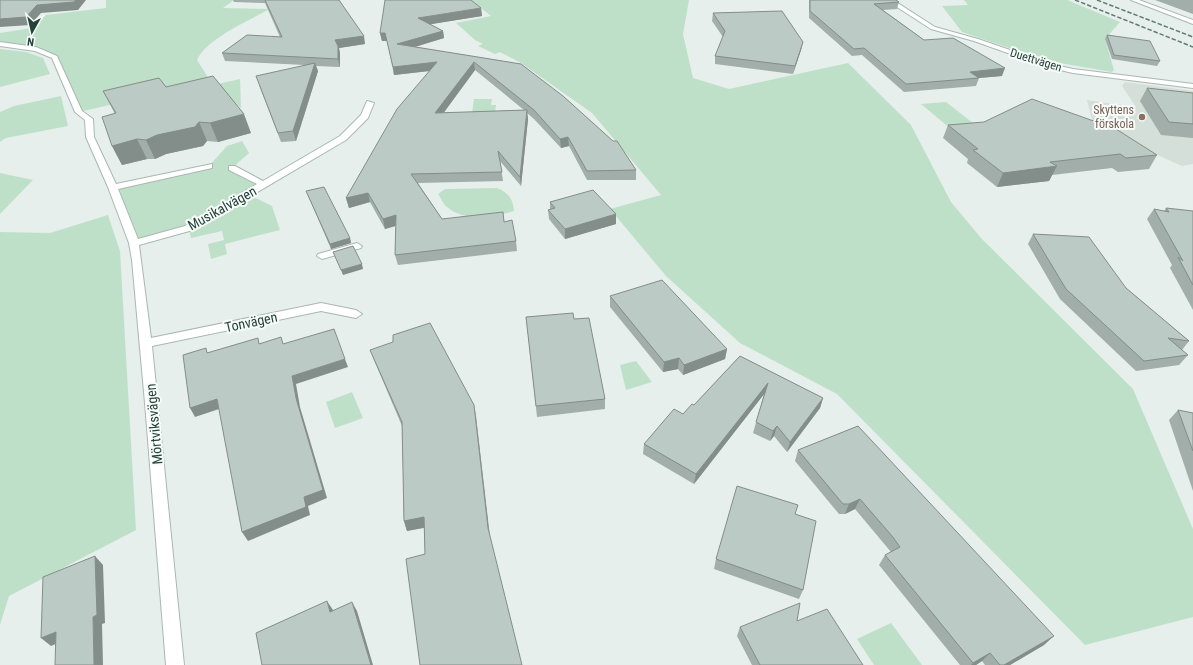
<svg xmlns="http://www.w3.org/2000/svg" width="1193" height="665" viewBox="0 0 1193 665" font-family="'Roboto Condensed',sans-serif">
<rect width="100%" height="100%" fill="#e6efeb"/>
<path fill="#d4dfda" d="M1125,82L1193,91V164L1182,166L1094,127L1087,100L1136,107L1122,86Z"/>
<path fill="#bfe0c8" d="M106,0H234L223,8L269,9C249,21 207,38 197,60L211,82L79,112L55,57L36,49L0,44V33L32,28L46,15L106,8Z
M471,0H689L683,34L693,78L729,89L848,63L911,125L951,202L981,238L1133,389L1193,529V617L1085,645L837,394L740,343L666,276L610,209L661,195L592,113L521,63L500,52L495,54L478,46L483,44L475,40L456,23L491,16Z
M964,0H1067L1120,22L1105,39L1114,70L1112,72L1048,61L962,32L942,6L968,5Z
M0,49L26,52L43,58L50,74L0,87Z
M240,79L241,108L224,93L186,91Z
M61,96L68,126L6,138L0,142V112L14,106Z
M474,99H492L491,105H496L495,114H472Z
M946,102L978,127L952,130L921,104Z
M242,141L249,153L232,168L263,184L247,194L272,206L280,230L225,244L227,254L211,259L208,244L224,240L222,231L191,238L189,228L134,243L113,187L209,166L227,146Z
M0,173L33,180L0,214Z
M497,188C509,193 513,199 514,211C494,217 464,222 447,207C443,204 441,198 438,194L445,189Z
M108,215L120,251L136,530L9,596L0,625V232L50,233Z
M636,361L652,382L626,390L620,365Z
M352,392L363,418L335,428L326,402Z
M891,623L922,665H874L857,639Z"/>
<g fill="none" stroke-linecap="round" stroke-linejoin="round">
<defs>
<path id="minor" d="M886,0H893L935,27L978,39L1051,64L1073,69L1193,84V88L1073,73L1047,67L974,41L931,29Z
M1131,0H1139L1193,20V24Z
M0,42L36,47L57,56L82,111L93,119L94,137L116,184L212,164V168L118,189L138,239L185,226L257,184L229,170V166H235L263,181L340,136L361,115L367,101L374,103L368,118L346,140L193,230L139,245L151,338L321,303L356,310L362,314L356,318L321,311L152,346L184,665H166L145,403L132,260L129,243L108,187L86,137L85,120L75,112L52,58L35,51L0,46Z
M357,243L362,246L361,248L322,259L317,256L318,254Z"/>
</defs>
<use href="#minor" stroke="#a8b8b2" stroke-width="2"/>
<use href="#minor" fill="#fff" fill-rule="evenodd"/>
<path stroke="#5f7d75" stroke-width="1.5" stroke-dasharray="4.5 2" stroke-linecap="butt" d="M1075,0L1193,47
M1097,0L1193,37"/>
</g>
<path fill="#a1aea9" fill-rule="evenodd" d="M233,0H339L365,44L339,48L340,54V67L316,66L318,71L296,141L281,142L259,85L305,65L225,61L222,53L280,37L265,3L234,2Z
M809,0H896L899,2L897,9L883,10L924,40L1002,76L979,78L976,86L904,92L862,55L852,56L809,18Z
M1155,0H1193V14Z
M481,8L482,16L430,24L443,31L444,38L415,47L521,64L636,170V180H587L569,146L561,148L534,119L527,113L528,119L521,186L500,161L503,181L418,183L442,219L504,222L516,241L517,251L398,265L395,255L396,226L385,229L370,202L349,208L346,198L429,71L394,75L387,41H382L380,33ZM475,70L524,110L443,113Z
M713,13L803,42L801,50L793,74L715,64V56L723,37L712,21Z
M1107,35L1160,61L1157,66L1112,59L1105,39Z
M166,87L251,133L218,142L207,141L203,146L166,154L155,159H147L122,165L112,146L115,114L103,91Z
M1147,88L1193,93V138L1161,135L1140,101Z
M948,125L1157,155L1149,169L1118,172L1112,168L1052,175L1049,181L997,187L967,163L968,159L943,138Z
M306,191L350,238L351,243L331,249Z
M550,202L616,224L565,239L549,219L548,210L550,209Z
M1166,208L1193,211V310L1170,268L1172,265L1147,219L1154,209L1164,211Z
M1033,234L1126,288L1189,341L1182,350L1188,355L1179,365L1136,371L1060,299L1028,244Z
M610,296L727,349L725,359L683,375L678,369L663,372L610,307Z
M526,317L574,319L605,399V409L537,417Z
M370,350L476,416L425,554L424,528L407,531L404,521L402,426L374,360Z
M740,356L823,398L820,408L787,452L774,436L770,441L753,433L764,394L694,484L643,454L644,444L683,414L694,405Z
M1178,410L1193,413V491L1169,420Z
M858,426L1044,645L1010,665H985L982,661L976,665H960L879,565L885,555L891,552L855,509L845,514H839L795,461L798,450Z
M795,514L803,590L799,599L714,569L716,559Z
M797,621L863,665H752L737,636L740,627Z"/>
<path fill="#838d89" d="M76,0H86L78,10L41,13L30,25L0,27V19L37,5Z
M481,8L482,16L420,26L418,18Z
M443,31L444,38L398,52L397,44Z
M380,33H385L387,41H382Z
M364,36L365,44L339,48L340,54V67L338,59L335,40Z
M803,42L801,50L793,74L795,66Z
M437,62L438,70L394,75L393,67Z
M474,62L475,70L437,122L435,113Z
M315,63L318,71L296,141L293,131Z
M1005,68L1002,76L967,79L970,72Z
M527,110L528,119L521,186L520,177Z
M244,114L251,133L218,142L210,123Z
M199,122L207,141L203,146L166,154L155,159L146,140L157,135Z
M568,137L569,146L561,148L560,139Z
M137,139L147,159L122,165L112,146Z
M1057,166L1049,181L997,187L1003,173Z
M368,193L370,202L349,208L346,198Z
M616,214V224L565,239V229Z
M396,215L398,225L385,229L383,219Z
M350,238L351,243L331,249L330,244Z
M362,264L363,269L343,275L341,270Z
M727,349L725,359L683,375L684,365Z
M679,358L678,369L663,372L664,362Z
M345,359L348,367L296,384L300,407L327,498L308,506L310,515L248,541L242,532L304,497L296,398L292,376Z
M768,383L765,393L694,484L696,474Z
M823,398L820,408L787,452L790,442Z
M217,399L222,408L195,417L190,408Z
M474,405L476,416L490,537L488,528Z
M777,426L774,436L770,441L773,431Z
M860,499L855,509L845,514L849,504Z
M424,517L427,527L407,531L404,521Z
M95,556L103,565L105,623L102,624L103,665H94L93,617Z
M327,601L333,610L336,621L330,612Z
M352,602L357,611L373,665H371Z
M56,632L65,640L51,646L41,638Z
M1054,636L1044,645L1010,665H1004Z
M990,653L982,661L976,665H971L973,663Z"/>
<path fill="#bbcac4" stroke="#838d89" d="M0,0H76L74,2L37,5L26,17L0,19Z
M265,0H339L364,36L335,40L338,46V59L222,53L247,35L282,37Z
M385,0H471L481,8L418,18L443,31L397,44L521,64L563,96L613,141H617L636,170L587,171L568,137L560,139L534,110L474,62L435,113L527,110L520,177L498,151L502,172L411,174L442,219L503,212L504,222L512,220L516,241L395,255L396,215L383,219L368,193L346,198L397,109L437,62L393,67L385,33H380Z
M810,0H896L899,2L874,4L924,40L953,38L1005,68L970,72L979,78L906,84L864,48L854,49L810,11Z
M782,11L803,42L795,66L715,56L725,31L713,13Z
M1107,35L1150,41L1160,61L1114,55Z
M315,63L293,131L278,133L256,76Z
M213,76L244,114L210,123L199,122L195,127L157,135L146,140L137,139L112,146L102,117L116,113L103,91L159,78L166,87Z
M1147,88L1193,93V124L1169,122Z
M1032,99L1116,129L1157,155L1126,158L1120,154L1050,162L1057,166L1003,173L973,150L978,149L948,125L984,122Z
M324,187L350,238L330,244L306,191Z
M593,190L616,214L565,229L548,210L555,208L550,202Z
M1166,208L1193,211V285L1178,257L1183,261L1154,209L1169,212Z
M1033,234L1089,237L1126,288L1189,341L1168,338L1188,355L1144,361L1066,289Z
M353,246L362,264L341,270L333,252Z
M662,280L727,349L684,365L679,358L664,362L610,296Z
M573,313L574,319L589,318L605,399L536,406L526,317Z
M430,323L474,405L488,528L522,665H420L406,559L425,554L424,517L404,521L402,422L370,350L393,342V335Z
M334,329L345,359L292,376L296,398L323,490L304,497L306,507L242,532L217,399L190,408L183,355L206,348L207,353L258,338L259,344L281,337L283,344Z
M740,356L823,398L790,442L777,426L773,431L756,422L768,383L696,474L644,444L674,409L683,414L692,404L694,405Z
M1178,410L1193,413V451Z
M858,426L1054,636L1004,665H1000L990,653L973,663L885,555L900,547L892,536L860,499L849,504H843L798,450Z
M737,486L798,505L795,514L816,521L803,590L716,559Z
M95,556L97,615L93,617L94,665H55L56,632L41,638L43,577Z
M327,601L330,612L352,602L371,665H262L256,633Z
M800,603L797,621L827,609L863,665H760L740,627Z"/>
<circle fill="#8d6e63" stroke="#f7fbf9" stroke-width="1.5" cx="1142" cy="117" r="4"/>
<g text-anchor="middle" stroke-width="4" stroke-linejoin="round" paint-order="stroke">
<g font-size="12" fill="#24423a" stroke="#f7fbf9">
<text transform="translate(1036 60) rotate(17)" y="4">Duettvägen</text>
</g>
<g font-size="12" fill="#785e54" stroke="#f7fbf9" text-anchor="end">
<text x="1134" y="114">Skyttens<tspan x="1134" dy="14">förskola</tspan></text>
</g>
<g font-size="14" fill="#24423a" stroke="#f7fbf9">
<text transform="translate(222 208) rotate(-29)" y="5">Musikalvägen</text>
<text transform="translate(251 322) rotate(-12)" y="5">Tonvägen</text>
<text transform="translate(154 424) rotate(-95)" y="5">Mörtviksvägen</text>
</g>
</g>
<g transform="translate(32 32) rotate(188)" stroke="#f7fbf9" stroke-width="3" paint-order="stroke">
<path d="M0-3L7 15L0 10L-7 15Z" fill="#24423a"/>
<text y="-6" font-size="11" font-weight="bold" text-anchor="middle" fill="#24423a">N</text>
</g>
</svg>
